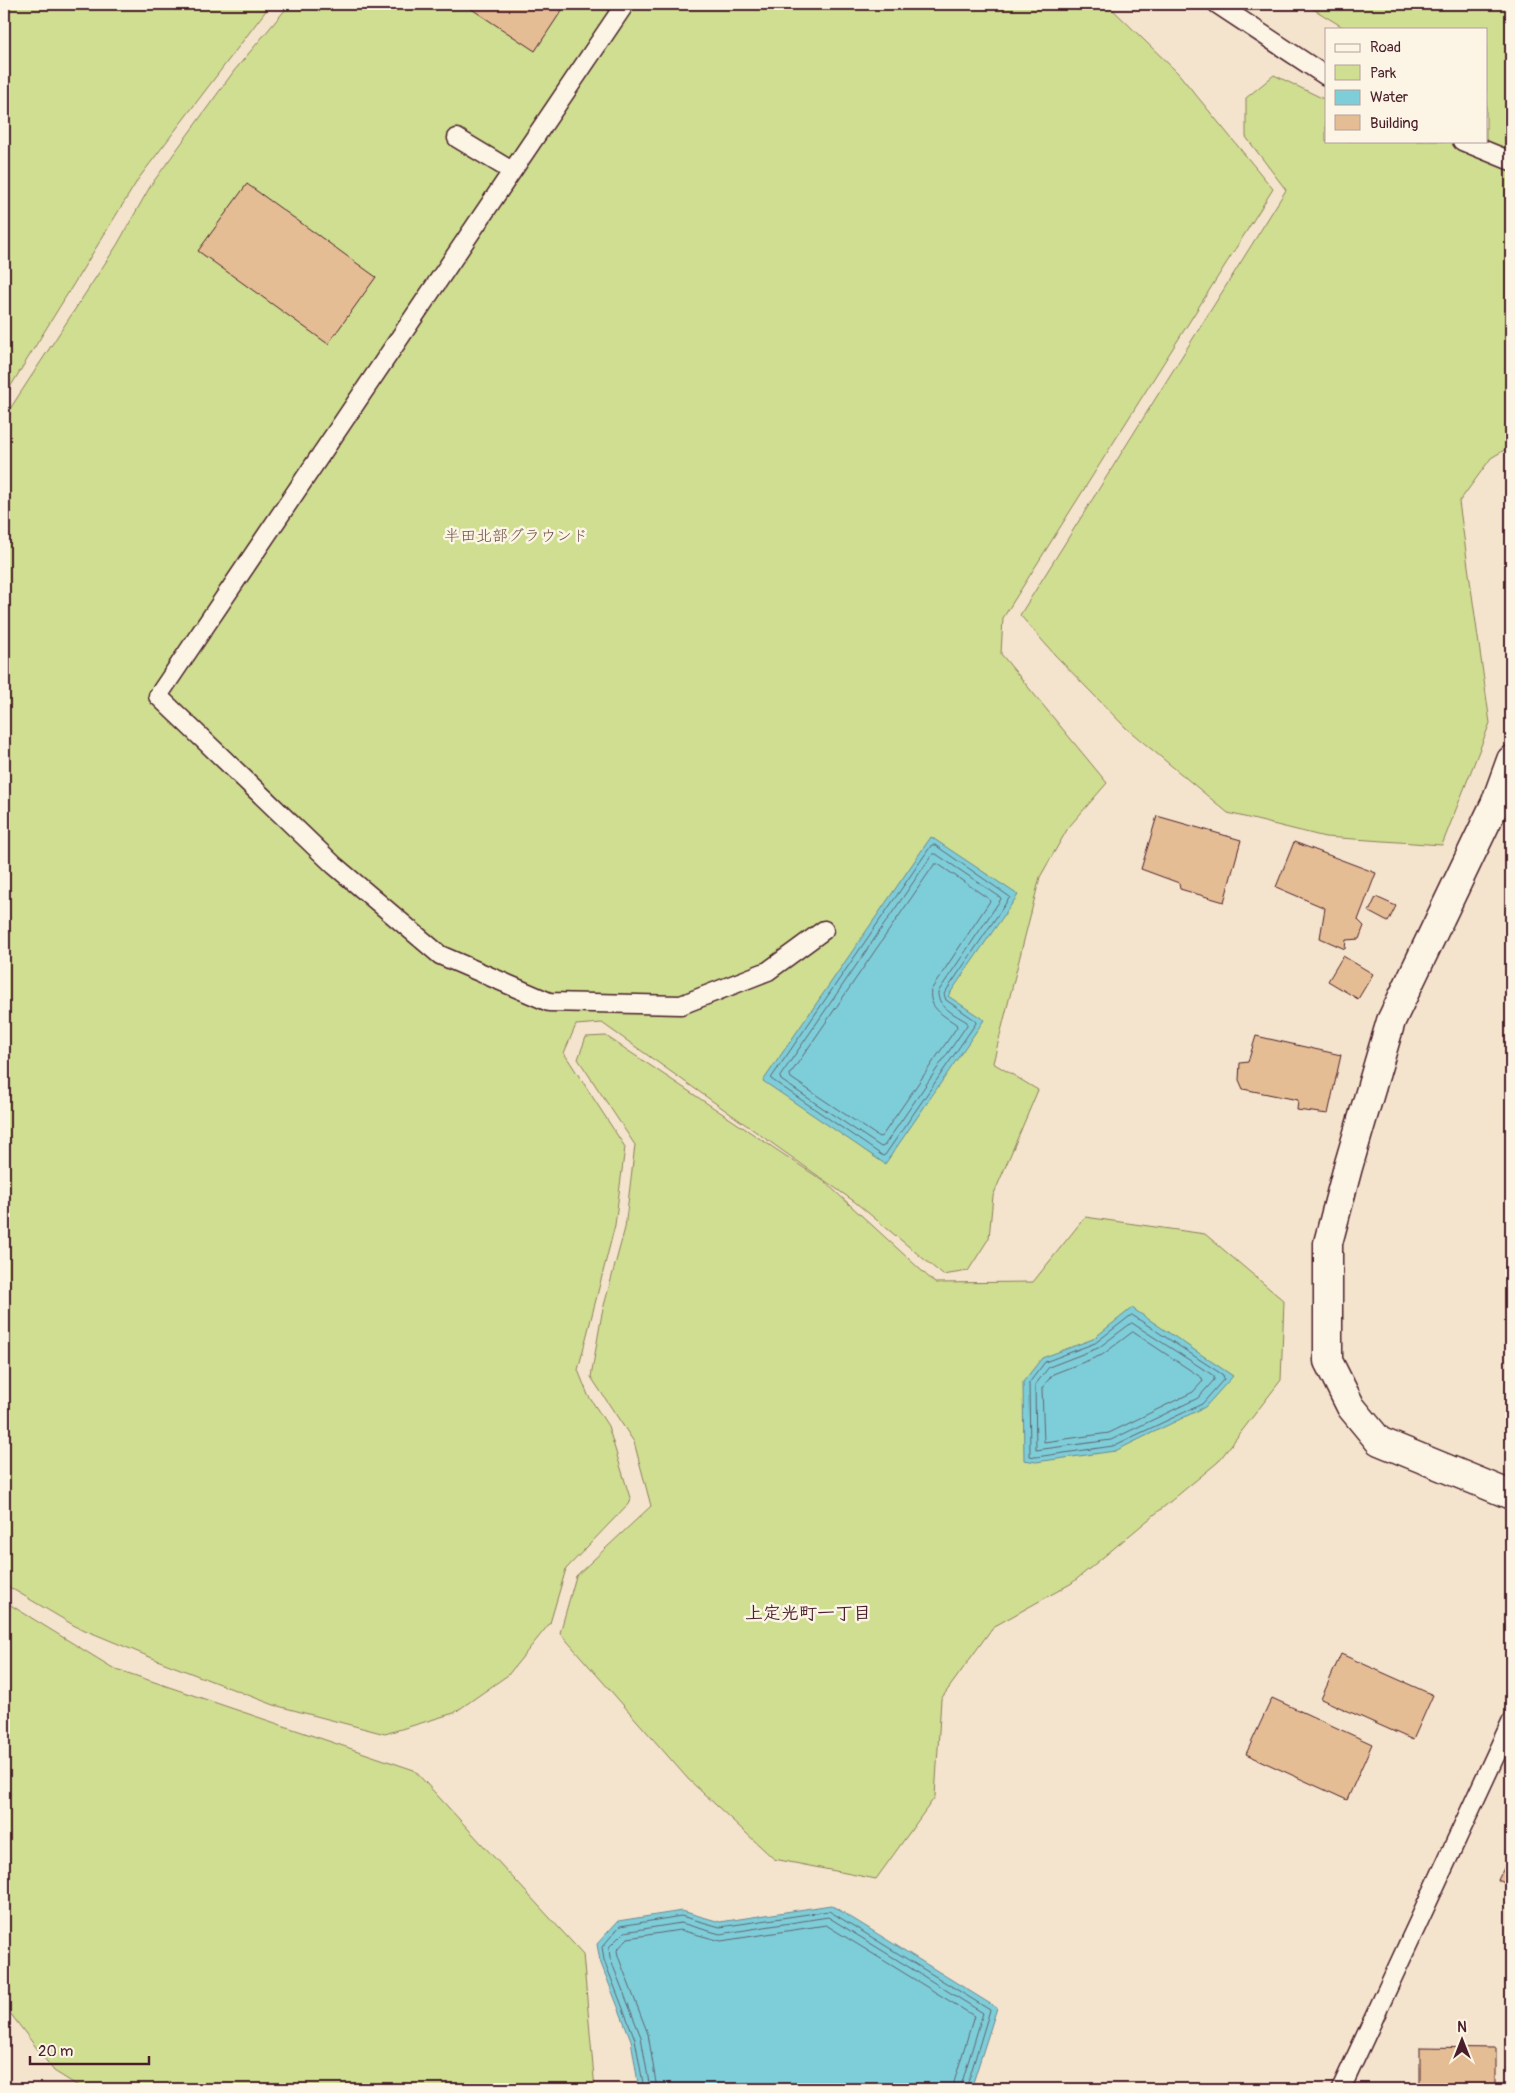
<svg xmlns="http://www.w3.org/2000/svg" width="1515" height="2093" viewBox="0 0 1515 2093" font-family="Pangolin,'Klee One',sans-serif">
<rect width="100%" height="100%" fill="#f5e4cd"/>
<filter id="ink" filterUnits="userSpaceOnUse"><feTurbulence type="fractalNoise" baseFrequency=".02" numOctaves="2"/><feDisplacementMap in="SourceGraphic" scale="10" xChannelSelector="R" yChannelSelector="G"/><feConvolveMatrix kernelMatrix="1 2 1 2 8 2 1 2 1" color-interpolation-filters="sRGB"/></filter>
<g filter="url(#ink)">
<path fill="#cfde91" stroke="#8c7e5e" d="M4,4H271L139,178L4,397Z
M290,4H1107L1178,73L1273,189L1003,618L1001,654L1107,783L1068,828L1040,877L993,1063L1038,1090L993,1196L989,1238L968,1271L943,1275L855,1202L602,1023L576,1025L564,1053L625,1147L615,1225L578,1370L588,1395L608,1426L631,1501L566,1569L550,1623L508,1675L454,1713L385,1734L274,1705L162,1662L75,1626L4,1584V418L117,245L151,185L234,71Z
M1305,4H1511V446L1491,458L1459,502L1490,723L1442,845L1325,837L1228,813L1126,728L1055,655L1020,615L1286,190L1246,137V98L1274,75L1326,100V141H1486V29H1346Z
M606,1036L825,1182L935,1283L1033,1282L1085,1217L1205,1234L1284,1301L1281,1380L1218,1462L1072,1583L993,1627L941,1699L935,1797L876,1879L774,1859L688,1779L560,1633L576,1576L651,1506L634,1442L591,1377L602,1313L625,1228L635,1145L578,1059L586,1037Z
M4,1601L113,1668L414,1770L583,1954L595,2089H83L54,2071L4,2005Z"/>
<path fill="#7eced9" stroke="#698893" d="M931,837L1018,895L948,996L984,1020L885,1164L763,1081Z
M1132,1308L1233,1376L1205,1407L1115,1451L1036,1462L1024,1460L1023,1382L1042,1358L1093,1339Z
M831,1905L997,2008L971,2089H639L631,2040L600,1961L597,1944L618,1921L682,1911L720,1922Z"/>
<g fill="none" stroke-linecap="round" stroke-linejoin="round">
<path stroke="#5f6571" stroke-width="1" d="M932,845H935L1010,897L944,994L946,1000L975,1020L976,1023L885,1155L883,1156L771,1079Z
M933,854H936L1000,897L1001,899L938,992C937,1007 956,1015 967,1022V1025L884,1146L881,1147L781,1080L780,1077Z
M935,864H938L989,899L990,901L931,990C928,1008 943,1015 956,1024L957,1027L882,1136L879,1137L791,1078L790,1075Z
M1132,1315L1223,1375L1224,1379L1202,1404L1113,1446L1036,1457L1030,1456L1029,1383L1045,1362L1095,1343Z
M1132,1323L1214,1376V1380L1198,1398L1111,1440L1036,1450L1035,1385L1049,1367L1098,1348Z
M1133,1332L1202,1378L1203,1381L1193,1392L1109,1433L1044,1442L1042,1388L1053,1374L1102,1355Z
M644,2089L635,2039L604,1960L602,1947L620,1926L681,1916L720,1927L829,1911L990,2010L966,2089
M650,2089L641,2037L610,1958L609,1947L624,1932L681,1923L720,1934L828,1917L983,2013L960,2089
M657,2089L648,2034L618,1956L617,1950L628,1938L680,1930L721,1941L826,1925L974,2016L952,2089"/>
</g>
<path fill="#e5bd95" stroke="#4a1f2b" d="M464,4H566L535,51Z
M247,184L376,277L328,344L198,251Z
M1157,816L1241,840L1224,902L1180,889L1179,883L1141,869Z
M1294,842L1376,873L1358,920L1364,926L1359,939L1346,940L1345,949L1320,938L1325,908L1276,887Z
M1376,897L1396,906L1388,922L1369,912Z
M1343,956L1373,974L1358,999L1328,981Z
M1256,1036L1341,1055L1328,1114L1297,1110L1298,1100L1243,1089L1239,1080L1240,1063L1248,1062Z
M1341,1654L1433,1695L1413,1740L1321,1699Z
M1272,1698L1372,1744L1347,1800L1246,1754Z
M1511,1854V1886L1498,1880Z
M1420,2047L1496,2048V2089H1420Z"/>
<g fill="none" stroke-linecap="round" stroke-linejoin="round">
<defs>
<path id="service" d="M625,4L158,696L334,865L440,955L549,1002L681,1005L768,971L824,930
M1217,4L1326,76
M457,138L512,171
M1462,141L1511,161
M1341,2089L1511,1722"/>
<path id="minor" d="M1511,760L1495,804L1391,1021L1348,1167L1328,1243V1361L1351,1407L1379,1441L1511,1495"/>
</defs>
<use href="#service" stroke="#4a1f2b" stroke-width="21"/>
<use href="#minor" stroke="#4a1f2b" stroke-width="31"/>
<use href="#service" stroke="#fcf5e5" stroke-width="18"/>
<use href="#minor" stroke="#fcf5e5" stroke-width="28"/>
</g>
</g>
<g text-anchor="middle" stroke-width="5" stroke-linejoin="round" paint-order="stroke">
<g font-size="16" fill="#6b4f44" stroke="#fcf5e5">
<text x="516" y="541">半田北部グラウンド</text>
</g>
<g font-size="18" font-weight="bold" fill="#4a1f2b" stroke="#fcf5e5">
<text x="808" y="1619">上定光町一丁目</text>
</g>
</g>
<rect width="1515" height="2093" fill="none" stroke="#fcf5e5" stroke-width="20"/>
<rect x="10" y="10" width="1495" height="2073" fill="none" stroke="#4a1f2b" stroke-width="2" filter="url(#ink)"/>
<rect x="1325" y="28" width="162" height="115" fill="#fcf5e5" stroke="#b59f9b"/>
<rect x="1335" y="44" width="25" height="8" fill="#fcf5e5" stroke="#b59f9b"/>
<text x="1370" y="52" font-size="15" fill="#4a1f2b">Road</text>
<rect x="1335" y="65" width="25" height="15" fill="#cfde91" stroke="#b59f9b"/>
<text x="1370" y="78" font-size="15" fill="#4a1f2b">Park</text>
<rect x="1335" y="90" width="25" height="15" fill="#7eced9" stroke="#b59f9b"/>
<text x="1370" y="102" font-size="15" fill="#4a1f2b">Water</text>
<rect x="1335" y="115" width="25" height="15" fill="#e5bd95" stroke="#b59f9b"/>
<text x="1370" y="128" font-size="15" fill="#4a1f2b">Building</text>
<g transform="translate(1462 2040)" stroke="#fcf5e5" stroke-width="4" paint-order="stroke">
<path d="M0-4L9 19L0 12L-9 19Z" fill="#4a1f2b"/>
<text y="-8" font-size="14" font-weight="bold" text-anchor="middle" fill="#4a1f2b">N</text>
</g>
<path d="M30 2056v8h119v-8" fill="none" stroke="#4a1f2b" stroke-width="2.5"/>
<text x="38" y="2056" font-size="15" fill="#4a1f2b" stroke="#fcf5e5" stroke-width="4" paint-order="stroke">20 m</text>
</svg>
